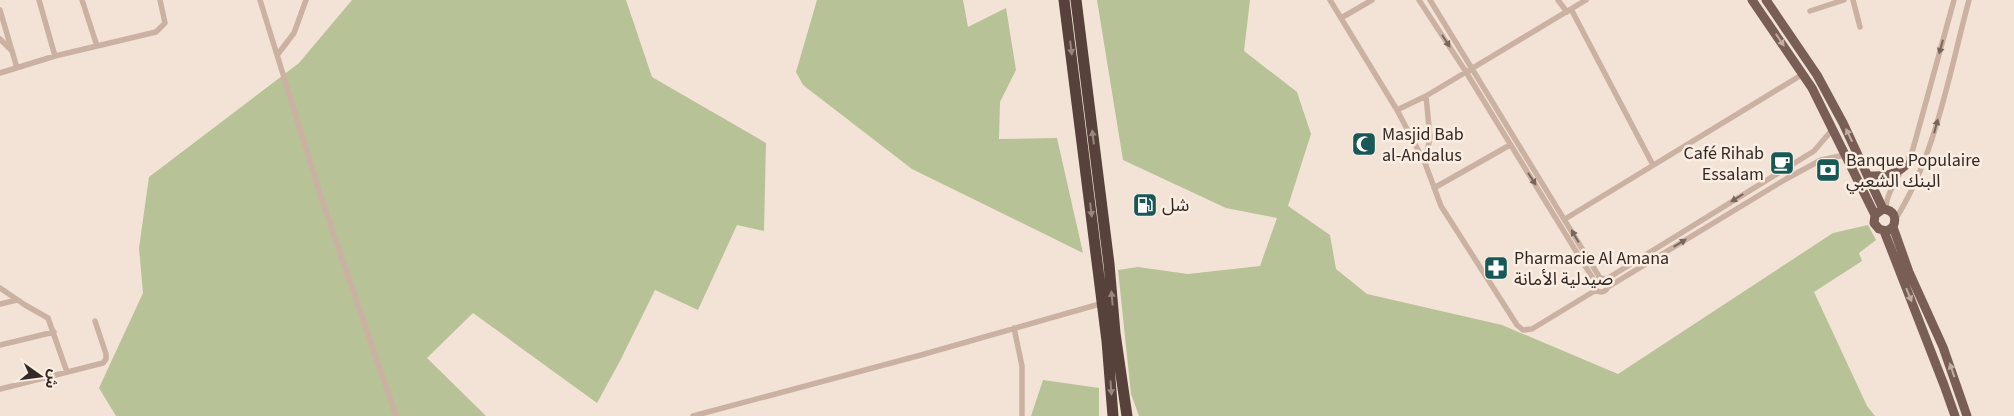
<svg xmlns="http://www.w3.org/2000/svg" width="2014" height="416" viewBox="0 0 2014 416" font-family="'Source Sans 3','Noto Sans Arabic',sans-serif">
<rect width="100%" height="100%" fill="#f3e3d7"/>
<path fill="#b7c296" d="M352,0H626L652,77L766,143L764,231L737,225L698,310L655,290L620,361L597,403L473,313L427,358L486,416H116L99,388L143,293L139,248L149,177L299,63Z
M817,0H963L968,27L1006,8L1016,70L1000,102L999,139L1057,138L1083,253L912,169L803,85L796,72Z
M1097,0H1250L1244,51L1297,92L1311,134L1288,206L1330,235L1336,269L1367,294L1502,325L1618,374L1833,233L1868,225L1876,240L1859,253L1862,261L1814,292L1867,406L1875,416H1139L1131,394L1118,270L1138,267L1188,274L1260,266L1277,218L1226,208L1123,160Z
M1043,380L1099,388V416H1031Z"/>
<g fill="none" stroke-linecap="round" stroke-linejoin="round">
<path stroke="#cbb1a2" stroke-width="5.5" d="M39,0L55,56
M82,0L97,46
M260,0L322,200L396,416
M1330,0L1397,110L1425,163L1441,206L1517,325L1523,330L1532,329L1596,290
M1419,0L1466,72L1595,282
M1430,0L1600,278
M1558,0L1567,12
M1853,0L1860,27
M1571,9L1653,165
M0,10L17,68
M1810,11L1844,0
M1341,18L1372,0
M0,39L11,50
M278,54L294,33L306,0
M0,73L55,56L156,32L165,23L160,0
M1397,110L1426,96L1586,0
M1425,163L1430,137L1426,96
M1434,188L1510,145
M1886,209C1886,190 1905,168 1913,149L1954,0
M1565,219L1803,74
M1895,220C1936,155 1949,74 1969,0
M1594 285a7 7 0 1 1 14 0a7 7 0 1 1-14 0Z
M1605,280L1814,151L1832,130
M1608,287L1786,179L1821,160L1845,155
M0,288L25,305L48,318L67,372
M0,304L17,300
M1014,328L1022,366V416
M0,345L54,332
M0,389L103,363L106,359V354L95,321
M693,416L921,355L1103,303"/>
<path stroke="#795e55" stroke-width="9" d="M1752,0L1812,88L1875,215
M1766,0L1817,75L1843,123L1883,209
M1868,176C1884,176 1894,176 1906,165
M1893,227L1887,231L1879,229L1874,223L1875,215L1883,209C1894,210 1897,218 1893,227L1909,272L1943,347L1967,416
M1884,231L1944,385L1955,416"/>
<path stroke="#57423b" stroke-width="11" d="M1064,0L1107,341L1113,416
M1076,0L1109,264L1115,333L1127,416"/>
</g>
<defs><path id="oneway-solid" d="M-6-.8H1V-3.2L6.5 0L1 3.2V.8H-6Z" transform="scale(1.25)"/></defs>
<g fill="#c0ada3">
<use href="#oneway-solid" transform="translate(1780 40) rotate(56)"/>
<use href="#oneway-solid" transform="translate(1849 135) rotate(-115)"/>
<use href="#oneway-solid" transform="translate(1909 295) rotate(68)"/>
<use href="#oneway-solid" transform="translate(1952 370) rotate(-109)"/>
</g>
<g fill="#78665d">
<use href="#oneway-solid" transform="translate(1446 41) rotate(57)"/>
<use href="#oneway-solid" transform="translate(1941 47) rotate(105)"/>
<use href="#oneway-solid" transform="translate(1936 126) rotate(-75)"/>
<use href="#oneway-solid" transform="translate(1532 179) rotate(57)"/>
<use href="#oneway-solid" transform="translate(1737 198) rotate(148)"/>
<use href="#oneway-solid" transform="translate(1575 236) rotate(-120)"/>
<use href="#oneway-solid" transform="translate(1680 243) rotate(-31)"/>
</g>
<g fill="#98877e">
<use href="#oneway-solid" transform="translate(1071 48) rotate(83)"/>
<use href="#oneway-solid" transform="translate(1093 137) rotate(-97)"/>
<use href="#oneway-solid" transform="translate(1091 210) rotate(83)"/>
<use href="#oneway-solid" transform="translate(1112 298) rotate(-95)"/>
<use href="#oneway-solid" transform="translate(1111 388) rotate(86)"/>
</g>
<defs>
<symbol id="mosque-square" viewBox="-11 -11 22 22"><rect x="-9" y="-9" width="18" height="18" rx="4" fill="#185958" stroke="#faeee3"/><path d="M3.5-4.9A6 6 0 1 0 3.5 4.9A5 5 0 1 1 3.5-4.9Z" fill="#fff"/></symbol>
<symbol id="cafe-square" viewBox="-11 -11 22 22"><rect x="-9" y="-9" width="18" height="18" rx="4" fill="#185958" stroke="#faeee3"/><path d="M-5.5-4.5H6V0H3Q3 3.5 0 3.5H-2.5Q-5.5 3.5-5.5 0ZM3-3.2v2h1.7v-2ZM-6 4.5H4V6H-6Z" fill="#fff"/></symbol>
<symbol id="bank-square" viewBox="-11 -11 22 22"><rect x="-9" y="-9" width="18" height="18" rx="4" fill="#185958" stroke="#faeee3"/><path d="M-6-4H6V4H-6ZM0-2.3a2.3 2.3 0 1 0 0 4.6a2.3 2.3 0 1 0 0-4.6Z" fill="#fff"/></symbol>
<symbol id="fuel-square" viewBox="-11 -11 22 22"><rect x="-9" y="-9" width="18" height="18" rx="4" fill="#185958" stroke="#faeee3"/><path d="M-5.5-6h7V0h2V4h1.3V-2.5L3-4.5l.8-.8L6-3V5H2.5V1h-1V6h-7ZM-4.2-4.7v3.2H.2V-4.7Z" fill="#fff"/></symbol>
<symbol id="pharmacy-square" viewBox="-11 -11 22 22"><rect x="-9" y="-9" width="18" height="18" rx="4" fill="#185958" stroke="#faeee3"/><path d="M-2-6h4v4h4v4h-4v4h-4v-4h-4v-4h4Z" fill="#fff"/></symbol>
</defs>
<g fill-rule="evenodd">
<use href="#mosque-square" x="1350" y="130" width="28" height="28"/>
<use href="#cafe-square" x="1768" y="149" width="28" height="28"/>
<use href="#bank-square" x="1814" y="156" width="28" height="28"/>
<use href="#fuel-square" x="1131" y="191" width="28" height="28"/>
<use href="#pharmacy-square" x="1482" y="254" width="28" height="28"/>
</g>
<g text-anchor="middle" stroke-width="5" stroke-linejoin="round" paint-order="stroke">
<g font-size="18" fill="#352925" stroke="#faeee3" text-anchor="start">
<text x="1382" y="140">Masjid Bab<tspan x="1382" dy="21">al-Andalus</tspan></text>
<text x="1764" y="159" text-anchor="end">Café Rihab<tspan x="1764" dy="21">Essalam</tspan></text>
<text x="1846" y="166">Banque Populaire<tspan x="1846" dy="21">البنك الشعبي</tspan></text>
<text x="1162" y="211">شل</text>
<text x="1514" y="264">Pharmacie Al Amana<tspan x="1514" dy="21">صيدلية الأمانة</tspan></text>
</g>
</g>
<g transform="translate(40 376) rotate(104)" stroke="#faeee3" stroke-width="4" paint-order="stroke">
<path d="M0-4L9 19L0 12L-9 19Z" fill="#352925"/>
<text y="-8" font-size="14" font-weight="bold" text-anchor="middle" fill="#352925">ش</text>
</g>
</svg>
